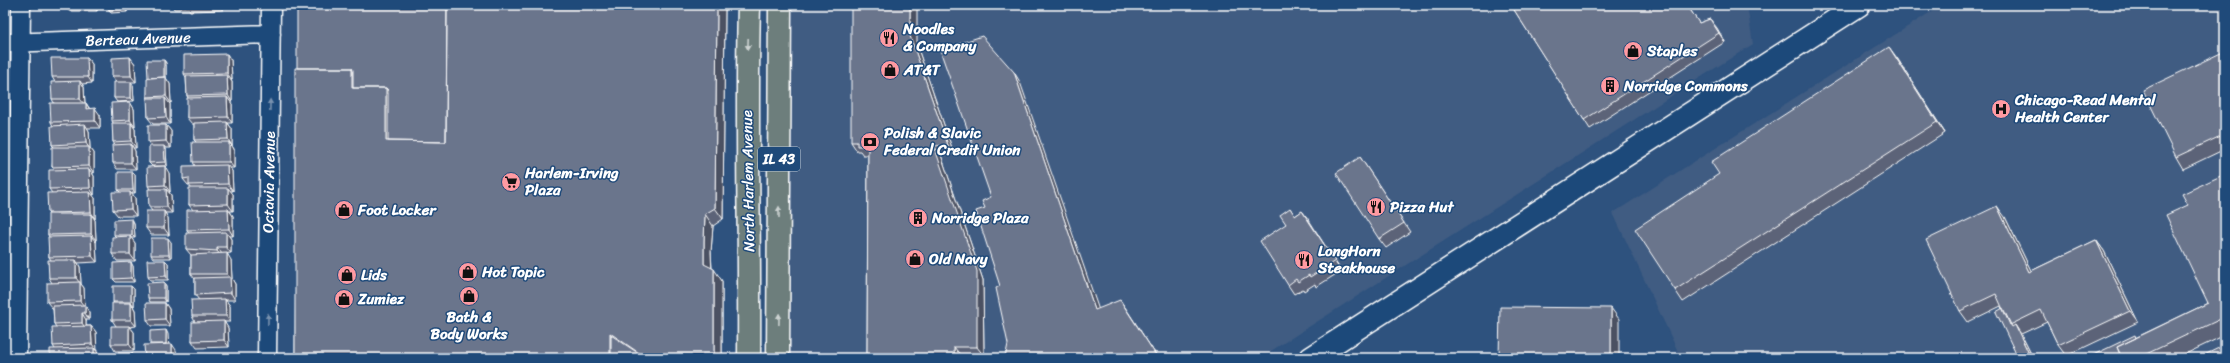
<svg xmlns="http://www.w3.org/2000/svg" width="2230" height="363" viewBox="0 0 2230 363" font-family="Sriracha,sans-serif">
<rect width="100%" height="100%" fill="#2e527e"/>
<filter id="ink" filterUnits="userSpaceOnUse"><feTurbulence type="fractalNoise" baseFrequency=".025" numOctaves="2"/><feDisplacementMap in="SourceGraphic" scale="8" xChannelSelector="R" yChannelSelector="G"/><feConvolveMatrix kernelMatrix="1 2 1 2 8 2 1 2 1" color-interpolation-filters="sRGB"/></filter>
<g filter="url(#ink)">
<path fill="#405c82" d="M787,5H1747L1753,44L1260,358H786Z
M1942,5H2225V358H1681L1613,213Z"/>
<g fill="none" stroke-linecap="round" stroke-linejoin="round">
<defs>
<path id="street" d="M5,43L271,34
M17,358L21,5
M267,358L271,5"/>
<path id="secondary" d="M1311,358L1859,5"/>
<path id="primary" d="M749,358C750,240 746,123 749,5
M778,358L780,5"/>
</defs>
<use href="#street" stroke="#fff" stroke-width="21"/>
<use href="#secondary" stroke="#fff" stroke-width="25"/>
<use href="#primary" stroke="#fff" stroke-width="25"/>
<use href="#street" stroke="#1f4a7a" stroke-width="18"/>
<use href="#secondary" stroke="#1f4a7a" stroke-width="22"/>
<use href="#primary" stroke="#6d7e7c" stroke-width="22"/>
</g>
<path fill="#5c6478" stroke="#fff" d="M64,5H97V11H69Z
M109,5H127V12L111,13L109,10Z
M172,5H223V10L190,11L189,9H174Z
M725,5L723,219L713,226L711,252L712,268L722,281V358H295L297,68Z
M1511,5H1687L1699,23L1710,19L1725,42L1590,129Z
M917,46L954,154L941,155L983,280L984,356H961V358H867L868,155H863L860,151H857L851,142Z
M2225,51V149L2183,169L2176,157Z
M130,57L135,64L136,82H131L133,85L134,101L117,102L114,98L116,82L112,76Z
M87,58L92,64V83L82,84L84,87L85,103H86L90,109L100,115V128H87L89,131L90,148L94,153V173H92L94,176V195H92L95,198V219H94L95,220L96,240L95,241L96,242L97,262L78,263L80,267L81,284L84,288V305L89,312V320H86V326H91L96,332V351L99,354V358H50L55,349L53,346L56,327L54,324L53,308H52L47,302L52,283L49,278L51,260L49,257V237L48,235L49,214L48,213L52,193L49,189L55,170L52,167L54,147L52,145L53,126L51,122L54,103L52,99L55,82L52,77Z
M1897,58L1945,133L1683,302L1675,290Z
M164,60L166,63V78L170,84L171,103H169L170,104V124H153L148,118V98L147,97L148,78Z
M231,60L232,80H231L232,82V102H230L232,104V123H228L232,129V146L234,149V168H230L232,171L233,191H230L233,194V211H230L233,216V236H229L231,239V253L222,254L231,260L232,279L235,284V300H226L230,306V322H224L228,328L229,347L197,348L192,341L195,322L192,316L199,300L195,295V279L191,274V255L186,249L189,233L187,230L193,210L189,205L191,188L189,185H188L183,179L195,166L193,162L196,142L194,140V124H192L187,118L188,98L187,96L186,77L184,74Z
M130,102L134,109L135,127H133L135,129L136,148H133L135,151L136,169H117L113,163L115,145L113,142V123L112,121Z
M166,125L171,131V148H165L166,149L167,166H152L149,163L151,146L148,142Z
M1360,157L1410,232L1386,248L1379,239Z
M169,173L170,192H169L171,195L172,213H165L168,218L169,235H151L146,228L152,211L149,207L150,189L148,186Z
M2225,174V335L2177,358H2087L2137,337L2208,303L2188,205Z
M135,175V193H132L135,198L136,216H118L113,210L120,192L118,190Z
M1290,208L1295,216L1302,211L1341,271L1316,287L1315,284L1304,291L1303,289L1294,294L1288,285L1286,224Z
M2005,217L2031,271L2096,240L2104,251L2138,322L2066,356L2058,345L2047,322L2021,334L2033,358H2018L2001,306L1968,322L1960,311Z
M132,219L134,223L135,238H131L135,243V261H117L112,254L116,237L114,235Z
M171,242V258H153L151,255Z
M165,260L168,263V280H150L148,277Z
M133,266L134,282H116L113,279Z
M164,282L166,286V302H150L148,298Z
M134,289V306H133L135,310L136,326L130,327L134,332V351H115L111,344L116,326L112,320L114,303L113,302Z
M165,303L169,309L170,326H151L147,320Z"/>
<path fill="#4b5162" stroke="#fff" d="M93,5H97V11Z
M125,5H127V12L125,9Z
M219,5H223V10Z
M717,5H725L723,219L715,208Z
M910,5H917V46L954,154L948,145L910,36Z
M1710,19L1717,28L1725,42L1719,33Z
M1889,47L1897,58L1945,133L1937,122Z
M227,54L231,60L232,80L227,73Z
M130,57L135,64L136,82L131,76Z
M87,58L92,64V83L88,77Z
M164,60L166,63V78L170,84L171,103L166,96L164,78Z
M352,68L359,79V90L352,88Z
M1014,72L1020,82L1102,319L1095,310Z
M227,75L232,82V102L228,95Z
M80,81L84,87L85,105L80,99Z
M131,82L133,85L134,101L131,98Z
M386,88L394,99V143L386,141Z
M227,97L232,104V123L228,117Z
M165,98L170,104V124L166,117Z
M130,102L134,109L135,127L130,120Z
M86,103L90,110L86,109Z
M95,108L100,115V128L95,121Z
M227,122L232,129V146L228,139Z
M131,123L135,129L136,148L131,141Z
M85,124L89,131L90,148L94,153V173L89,166V148L86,143Z
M166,125L171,131V148L166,141Z
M229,142L234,149V168L229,162Z
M131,144L135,151L136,169L131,163Z
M164,146L166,149L167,166L165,162Z
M934,146L941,155L983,280L984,356L977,347Z
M227,165L232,171L233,191L228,184Z
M165,166L169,173L170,192L165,185Z
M89,169L94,176V195L90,188Z
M132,172L135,175V193L133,190Z
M228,188L233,194V211L228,204Z
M166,189L171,195L172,213L167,207Z
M90,192L95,198V219L91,212Z
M130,192L135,198L136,216L131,209Z
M1997,206L2005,217L2037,283L2029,272Z
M228,209L233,216V236L229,229Z
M164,211L168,218L169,235L164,228Z
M1302,211L1309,220L1341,271L1335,261Z
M91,214L95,220L96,240L91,234Z
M705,214L713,226L711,252L712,275L704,264V241Z
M132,219L134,223L135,238L132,235Z
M226,232L231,239V253L226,247Z
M91,236L96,242L97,262L92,256Z
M130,236L135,243V261L130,254Z
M168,238L171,242V258L169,255Z
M2096,240L2104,251L2138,322L2130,311Z
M217,247L222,254V257L217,251Z
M227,253L231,260L232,279L235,284V300L231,293L230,278L227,274Z
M76,260L80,267L81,284L84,288L85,307L80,301V283L76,278Z
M165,260L168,263V280L166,276Z
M131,262L133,266L134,282L131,278Z
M714,269L722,281V358H715L714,355Z
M164,282L166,286V302L164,298Z
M131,286L134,289V306L131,302Z
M225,299L230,306V322L226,316Z
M1120,300L1127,310L1158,358Z
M131,303L135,310L136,326L131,320Z
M165,303L169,309L170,326L165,319Z
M85,305L89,312V320L85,313Z
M1611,308L1619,319V358H1611Z
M82,313L86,320V329L82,323Z
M224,321L228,328L229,347L224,340Z
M2015,325L2021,334L2033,358H2031Z
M91,326L96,332L97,351L92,344Z
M129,326L134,332V351L129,344Z
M166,330L168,334L169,349L166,345Z
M610,333L618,344V358H610Z
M172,344L176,350L177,358H172Z
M954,347L961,356V358H954Z
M94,348L99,354V358H94Z
M132,353L134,357V358H132Z"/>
<path fill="#6b748c" stroke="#fff" d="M109,5H125V9L109,10Z
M172,5H186V6H172Z
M297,5H447L446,142L388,141V90L386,88H353V70L352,68H297Z
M447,5H717L715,208L705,214L704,241V264L714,269V355H642L610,333V358H295V68H352V88H386V141L446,142Z
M851,5H910V36L948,145L934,146L977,271V347H954V358H867L868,146H857V142H851Z
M1511,5H1687L1699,23L1710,19L1719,33L1584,120Z
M982,36L1014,72L1095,310L1120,300L1158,358H1005L1008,344L996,288L1000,286L976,211L985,208L982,201L991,197L940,50Z
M1889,47L1937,122L1675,290L1635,229L1719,174L1711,162Z
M2225,51V134L2176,157L2143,90Z
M227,54V73L184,74V55Z
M130,57L131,76H112V58Z
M51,58H87L88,77H52Z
M147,60H164V77L148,78Z
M227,75L228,95L187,96L186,76Z
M166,77V96L147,97V78Z
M80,81V99H52L51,82Z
M114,82H131V98H114Z
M227,97L228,117L187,118V98Z
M147,98H165L166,117L148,118Z
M130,102V120L112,121L111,103Z
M50,103H86V109L95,108V121L51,122Z
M227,122L228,139L194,140V123Z
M112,123H131V141L113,142Z
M85,124L86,143L52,145L51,126Z
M148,125H166V141L148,142Z
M192,142H229V162H193Z
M131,144V163H113L112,145Z
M149,146H164L165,162L149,163Z
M52,147H89V166L52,167Z
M1360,157L1404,223L1379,239L1336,173Z
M227,165L228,184L189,185V178L183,179V166Z
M165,166V185L148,186L147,167Z
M89,169L90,188L49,189V170Z
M118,172H132L133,190H118Z
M2225,174V317L2142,356L2143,358H2122L2117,347L2208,303L2166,215L2188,205L2182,194Z
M189,188H228V204L189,205Z
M148,189H166L167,207H149Z
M90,192L91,212L48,213L47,193Z
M112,192H130L131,209L113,210Z
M1997,206L2029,272L2096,240L2130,311L2058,345L2041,310L2010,325L1996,294L1960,311L1926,240Z
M1290,208L1295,216L1302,211L1335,261L1310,277L1309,275L1298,282L1296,279L1288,285L1260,241L1286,224L1280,215Z
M228,209L229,229L187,230V210Z
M146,211H164V228H146Z
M48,214H91V234L48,235Z
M132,219V235H114V220Z
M226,232V247H217V251L186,249V233Z
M91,236L92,256L49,257L48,237Z
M130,236V254H112V237Z
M151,238H168L169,255H151Z
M227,253V274H191V255Z
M48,260H76V278H49Z
M147,260H165L166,276L148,277Z
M131,262V278L113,279V263Z
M230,277L231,293L195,295V278Z
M80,282V301L47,302V283Z
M164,282V298H148L147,283Z
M113,286H131V302H113Z
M225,299L226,316H192L191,300Z
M112,303H131V320H112Z
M146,303H165V319L147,320Z
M85,305V313H82V323L54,324L53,306Z
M1500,307L1611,308V358H1499Z
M2003,308L2012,327L2015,325L2031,358H2018L1996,312Z
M224,321V340L192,341V322Z
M91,326L92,344L53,346L52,327Z
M111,326H129V344H111Z
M166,330V344H150V331Z
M611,335L644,357H715V358H611Z
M2135,335L2136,338L2117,347L2120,355L2114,358H2087Z
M172,344V358H145L144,345Z
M2225,345V358H2198Z
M94,348V358H50V349Z
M115,353H132V358H115Z"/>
<defs><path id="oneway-solid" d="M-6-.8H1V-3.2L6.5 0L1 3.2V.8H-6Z"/></defs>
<g fill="#ccd2d1">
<use href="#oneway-solid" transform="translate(748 44) rotate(92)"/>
<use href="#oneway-solid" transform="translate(779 212) rotate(-90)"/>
<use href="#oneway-solid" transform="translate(779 319) rotate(-89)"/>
</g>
<g fill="#7992af">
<use href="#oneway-solid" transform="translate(270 105) rotate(-89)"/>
<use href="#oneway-solid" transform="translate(268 319) rotate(-89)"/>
</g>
</g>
<defs>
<symbol id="restaurant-disc" viewBox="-11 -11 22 22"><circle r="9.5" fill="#ff9aa2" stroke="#1f4a7a"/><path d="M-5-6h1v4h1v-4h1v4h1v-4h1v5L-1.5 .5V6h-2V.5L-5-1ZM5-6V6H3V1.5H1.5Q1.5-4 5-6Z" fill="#111"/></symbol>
<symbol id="shop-disc" viewBox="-11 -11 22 22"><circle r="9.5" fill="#ff9aa2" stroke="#1f4a7a"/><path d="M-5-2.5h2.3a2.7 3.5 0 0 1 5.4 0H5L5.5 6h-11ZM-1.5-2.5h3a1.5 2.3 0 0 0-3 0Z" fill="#111"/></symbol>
<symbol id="building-disc" viewBox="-11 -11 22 22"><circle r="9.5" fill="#ff9aa2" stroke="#1f4a7a"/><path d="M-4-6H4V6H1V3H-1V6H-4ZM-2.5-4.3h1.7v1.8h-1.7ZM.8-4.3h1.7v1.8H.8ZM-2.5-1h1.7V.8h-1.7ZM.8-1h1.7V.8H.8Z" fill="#111"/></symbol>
<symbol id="hospital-disc" viewBox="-11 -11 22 22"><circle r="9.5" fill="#ff9aa2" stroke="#1f4a7a"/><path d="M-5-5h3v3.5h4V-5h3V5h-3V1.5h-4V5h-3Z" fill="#111"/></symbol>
<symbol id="bank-disc" viewBox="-11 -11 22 22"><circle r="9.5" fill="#ff9aa2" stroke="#1f4a7a"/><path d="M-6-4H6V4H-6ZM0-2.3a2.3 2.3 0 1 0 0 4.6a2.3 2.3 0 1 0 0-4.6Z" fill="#111"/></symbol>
<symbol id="supermarket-disc" viewBox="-11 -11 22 22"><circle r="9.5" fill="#ff9aa2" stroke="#1f4a7a"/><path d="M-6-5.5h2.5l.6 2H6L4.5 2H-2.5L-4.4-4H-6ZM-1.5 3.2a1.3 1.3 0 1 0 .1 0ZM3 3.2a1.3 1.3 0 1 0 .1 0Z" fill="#111"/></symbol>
</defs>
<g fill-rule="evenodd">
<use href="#restaurant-disc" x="878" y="27" width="22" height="22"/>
<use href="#shop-disc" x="1622" y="40" width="22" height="22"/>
<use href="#shop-disc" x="879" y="59" width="22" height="22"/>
<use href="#building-disc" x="1599" y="75" width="22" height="22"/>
<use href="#hospital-disc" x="1990" y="98" width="22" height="22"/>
<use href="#bank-disc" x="859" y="131" width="22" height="22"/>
<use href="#supermarket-disc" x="500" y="171" width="22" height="22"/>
<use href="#restaurant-disc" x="1365" y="196" width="22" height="22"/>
<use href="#shop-disc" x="333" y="199" width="22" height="22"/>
<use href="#building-disc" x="907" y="207" width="22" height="22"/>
<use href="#shop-disc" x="904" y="248" width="22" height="22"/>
<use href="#restaurant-disc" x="1293" y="249" width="22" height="22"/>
<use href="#shop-disc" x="457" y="261" width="22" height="22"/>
<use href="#shop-disc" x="336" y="264" width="22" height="22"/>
<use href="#shop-disc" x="458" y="285" width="22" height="22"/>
<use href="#shop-disc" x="333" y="288" width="22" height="22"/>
</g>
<g text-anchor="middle" stroke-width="3" stroke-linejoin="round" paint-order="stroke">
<rect fill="#1f4a7a" stroke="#bcc9d7" stroke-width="1" x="758" y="147" width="42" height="24" rx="3"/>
<g font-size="14" font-weight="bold" fill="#fff">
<text x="779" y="164">IL 43</text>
</g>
<g font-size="15" font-weight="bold" fill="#fff" stroke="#1f4a7a" text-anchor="start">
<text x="903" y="34">Noodles<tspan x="903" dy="17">&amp; Company</tspan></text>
<text x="1647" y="56">Staples</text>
<text x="904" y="75">AT&amp;T</text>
<text x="1624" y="91">Norridge Commons</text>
<text x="2015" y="105">Chicago-Read Mental<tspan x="2015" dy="17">Health Center</tspan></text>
<text x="884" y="138">Polish &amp; Slavic<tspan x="884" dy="17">Federal Credit Union</tspan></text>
<text x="525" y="178">Harlem-Irving<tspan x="525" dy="17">Plaza</tspan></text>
<text x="1390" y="212">Pizza Hut</text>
<text x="358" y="215">Foot Locker</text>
<text x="932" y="223">Norridge Plaza</text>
<text x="1318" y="256">LongHorn<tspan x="1318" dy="17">Steakhouse</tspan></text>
<text x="929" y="264">Old Navy</text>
<text x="482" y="277">Hot Topic</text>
<text x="361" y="280">Lids</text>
<text x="358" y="304">Zumiez</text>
<text x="469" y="322" text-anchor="middle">Bath &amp;<tspan x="469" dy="17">Body Works</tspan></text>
</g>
<g font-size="15" fill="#fff" stroke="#1f4a7a">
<text transform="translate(138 39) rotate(-2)" y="5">Berteau Avenue</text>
<text transform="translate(748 181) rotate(-91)" y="5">North Harlem Avenue</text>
<text transform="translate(269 182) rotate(-89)" y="5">Octavia Avenue</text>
</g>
</g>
<rect width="2230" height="363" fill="none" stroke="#1f4a7a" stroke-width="20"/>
<rect x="10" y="10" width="2210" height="343" fill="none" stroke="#fff" stroke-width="1.5" filter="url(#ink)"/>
</svg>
